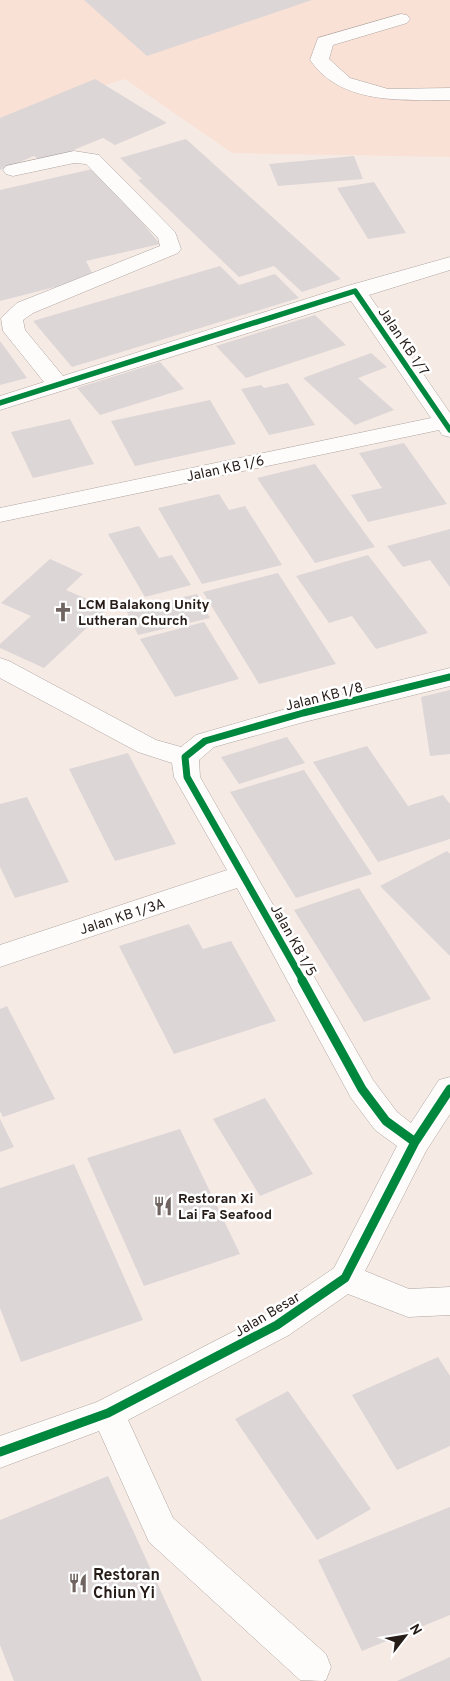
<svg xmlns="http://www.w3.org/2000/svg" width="450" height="1681" viewBox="0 0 450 1681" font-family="Overpass,sans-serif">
<rect width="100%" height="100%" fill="#f6eae4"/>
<path fill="#fae1d6" d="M0,0H450V157L232,153L125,79L0,118Z"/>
<path fill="#dcd6d7" d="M84,0H312L147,56Z
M95,79L167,123L115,145L103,138L44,162L34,156L0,170V118Z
M186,139L341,279L302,292L274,266L239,277L138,180L142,179L120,158Z
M354,156L363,179L278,186L269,164Z
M97,168L160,244L86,261L94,277L0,301V190Z
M374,182L406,233L368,239L337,188Z
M220,266L239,285L275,274L299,298L72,367L33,321Z
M315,315L346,345L246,378L216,346Z
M0,341L27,378L0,385Z
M371,353L387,367L358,378L394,410L355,425L303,378Z
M160,362L184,389L100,415L77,388Z
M288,383L315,425L269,435L241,389L261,385L264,388Z
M210,400L236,444L135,466L111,421Z
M70,419L94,464L33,478L11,432Z
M404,443L447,504L368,522L351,495L382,488L359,453Z
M315,464L375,547L315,563L257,478Z
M219,494L229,510L245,506L282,565L202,584L158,508Z
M139,526L159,558L172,555L191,585L145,597L108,534Z
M450,529V587L430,560L403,567L387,546Z
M368,555L428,633L376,649L352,616L329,623L296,576Z
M50,559L83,574L66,590L108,608L44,668L0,648V644L31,616L1,603Z
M278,573L336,664L259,684L203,592Z
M197,594L210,618L138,635L126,610Z
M204,622L239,679L175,697L140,639Z
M450,690V754L430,756L421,697Z
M287,737L305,763L239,784L221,757Z
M367,746L408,806L443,795L450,804V839L378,862L313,762Z
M128,753L176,844L115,861L69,769Z
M304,770L372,874L296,898L230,792Z
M27,797L69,882L15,898L0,867V804Z
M447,851L450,854V956L380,886Z
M359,888L431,999L364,1022L294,910Z
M189,924L203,949L231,941L276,1021L174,1054L119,946Z
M7,1006L55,1099L3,1117L0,1111V1009Z
M265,1098L313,1174L260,1196L213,1119Z
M0,1119L14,1147L0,1152Z
M180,1129L240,1254L144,1286L87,1158Z
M74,1164L143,1320L21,1362L0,1308V1188Z
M438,1357L450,1376V1446L397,1470L352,1395Z
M288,1391L371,1509L317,1540L235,1419Z
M108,1476L202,1681H14L0,1645V1520Z
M450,1507V1615L362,1651L318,1560Z
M450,1657V1681H397Z"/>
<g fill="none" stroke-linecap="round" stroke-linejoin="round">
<defs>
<path id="minor" d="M401,14L407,15L410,19L407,23L333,45L329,59L350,78L388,89L450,88V100C402,100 341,105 310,60L318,38Z
M74,151L99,155L175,232L181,249L178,253L33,313L23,320L25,330L63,376L347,286L450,257V270L369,295L450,413V437L442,435L439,430L0,522V508L431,418L351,301L0,410V396L44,382L3,331L1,318L17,303L160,246L158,238L86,164L74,163L13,176L6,174L3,170L6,166Z
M0,658L9,661L156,740L181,747L196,735L303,704L450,668V686L304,722L214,747L199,760L200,777L373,1080L397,1112L411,1123L439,1080L450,1077V1114L426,1151L365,1271L409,1289L450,1287V1315L408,1317L348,1294L289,1335L128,1420L173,1518L326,1654L331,1667L326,1680L323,1681L300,1680L149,1542L99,1431L0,1468V1436L97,1402L265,1315L334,1268L397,1146L375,1130L351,1098L237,888L0,967V945L227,870L174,777L172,763L138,752L0,678Z"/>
</defs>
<use href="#minor" stroke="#aea5a0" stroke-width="1"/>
<use href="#minor" fill="#fefcfb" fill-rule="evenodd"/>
<defs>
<path id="cycleway-far2" d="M0,403L355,291L450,430"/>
<path id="cycleway-far1" d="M303,981L187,777L185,757L205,741L303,713L450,677"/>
<path id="cycleway" d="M302,980L362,1089L386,1121L415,1142
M0,1452L108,1413L277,1325L345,1278L415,1142L450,1089"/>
</defs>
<use href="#cycleway-far2" stroke="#fff" stroke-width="8"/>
<use href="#cycleway-far1" stroke="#fff" stroke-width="10"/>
<use href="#cycleway" stroke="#fff" stroke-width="12"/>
<use href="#cycleway-far2" stroke="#00873e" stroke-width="5.5"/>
<use href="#cycleway-far1" stroke="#00873e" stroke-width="7"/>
<use href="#cycleway" stroke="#00873e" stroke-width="9"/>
</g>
<defs>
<symbol id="church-bare" viewBox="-9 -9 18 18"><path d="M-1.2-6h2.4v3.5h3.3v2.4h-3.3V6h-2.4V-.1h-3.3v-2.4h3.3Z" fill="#6f645f" stroke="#fff" stroke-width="2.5" paint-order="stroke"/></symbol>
<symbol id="restaurant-bare" viewBox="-9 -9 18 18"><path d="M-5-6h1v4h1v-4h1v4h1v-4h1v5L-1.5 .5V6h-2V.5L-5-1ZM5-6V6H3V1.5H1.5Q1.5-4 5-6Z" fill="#6f645f" stroke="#fff" stroke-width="2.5" paint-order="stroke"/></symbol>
</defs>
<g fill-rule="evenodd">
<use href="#church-bare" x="49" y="598" width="28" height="28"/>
<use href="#restaurant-bare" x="149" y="1192" width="28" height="28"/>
<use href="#restaurant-bare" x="64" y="1569" width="28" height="28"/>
</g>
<g text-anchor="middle" stroke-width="5" stroke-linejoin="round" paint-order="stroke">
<g font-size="14" fill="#261c18" stroke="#fff">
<text transform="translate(404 341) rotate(56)" y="5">Jalan KB 1/7</text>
<text transform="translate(225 468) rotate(-12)" y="5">Jalan KB 1/6</text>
<text transform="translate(324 696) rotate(-14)" y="5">Jalan KB 1/8</text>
<text transform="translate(122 916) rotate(-18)" y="5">Jalan KB 1/3A</text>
<text transform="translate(294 940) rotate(61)" y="5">Jalan KB 1/5</text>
<text transform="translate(267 1314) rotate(-31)" y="5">Jalan Besar</text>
</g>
<g font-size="14" font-weight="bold" fill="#261c18" stroke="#fff" text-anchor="start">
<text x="78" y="609">LCM Balakong Unity<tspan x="78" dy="16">Lutheran Church</tspan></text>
<text x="178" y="1203">Restoran Xi<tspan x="178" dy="16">Lai Fa Seafood</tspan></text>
</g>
<g font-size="16" font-weight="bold" fill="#261c18" stroke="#fff" text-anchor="start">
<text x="93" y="1580">Restoran<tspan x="93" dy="18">Chiun Yi</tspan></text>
</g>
</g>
<g transform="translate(405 1636) rotate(59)" stroke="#ffffff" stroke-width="4" paint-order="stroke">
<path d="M0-4L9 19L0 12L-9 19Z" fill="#261c18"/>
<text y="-8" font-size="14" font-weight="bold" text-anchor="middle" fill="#261c18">N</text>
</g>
</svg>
